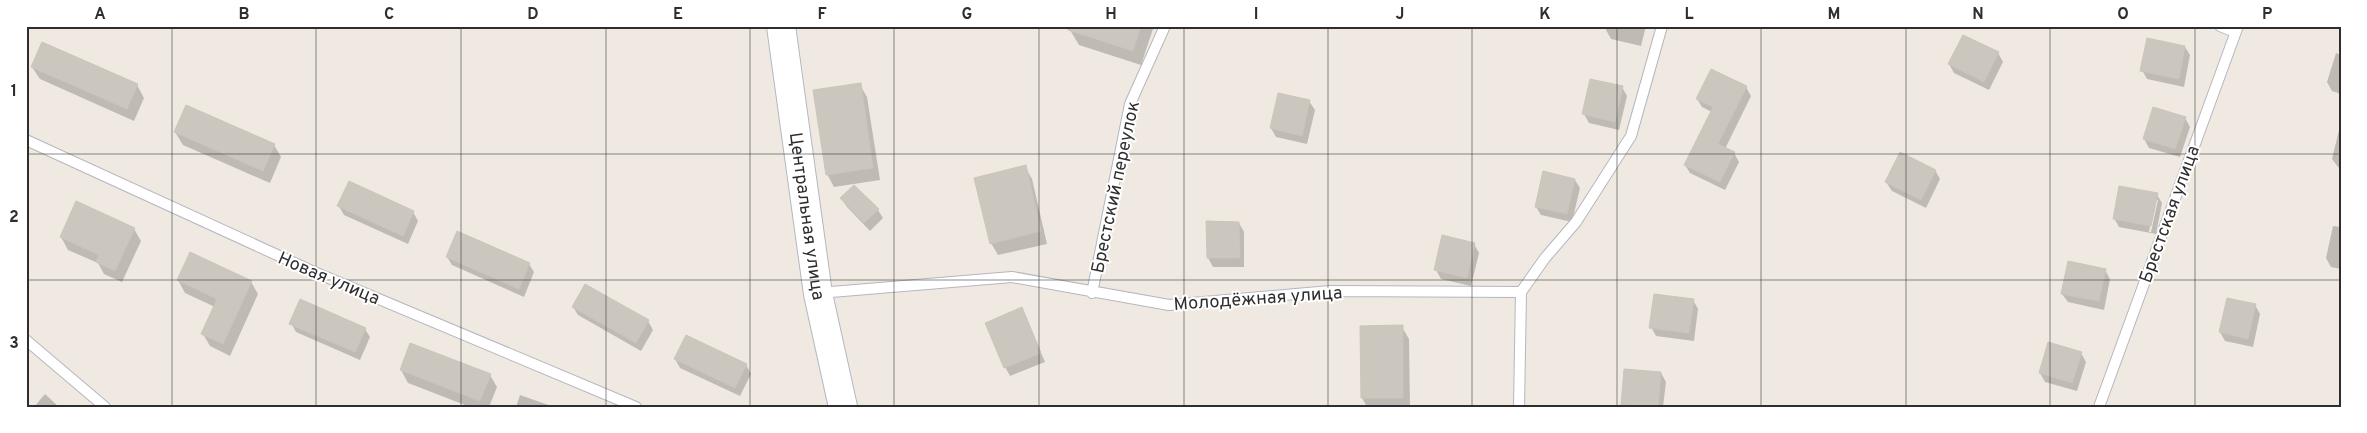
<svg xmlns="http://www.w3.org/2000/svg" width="2367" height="433" viewBox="0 0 2367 433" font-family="Overpass,sans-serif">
<rect width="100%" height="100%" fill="#efe9e1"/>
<path fill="#0003" fill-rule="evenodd" d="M1071,26H1154L1141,65L1079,45L1070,30Z
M1607,26H1646L1641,46L1611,39L1606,30Z
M2185,47L2190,55L2184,87L2147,79L2142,70Z
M1998,53L2003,62L1989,90L1954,73L1949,64Z
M2336,53L2341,55V94L2332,91L2327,82Z
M32,67L137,85L144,98L134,121L40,79Z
M860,85L867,97L880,180L834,187L827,174Z
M1622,87L1627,96L1619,130L1589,123L1584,114Z
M1746,87L1751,96L1725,149L1734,153L1739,162L1725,190L1690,173L1685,165L1712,112L1702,107L1697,99Z
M1309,101L1315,110L1307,144L1276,137L1271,128Z
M2185,118L2190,127L2180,157L2149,148L2144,139Z
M2340,126H2341V168L2338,167L2332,159Z
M175,132L274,145L281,157L270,183L183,145Z
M1025,167L1032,179L1047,244L998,255L991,243Z
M1935,170L1940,179L1926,208L1892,191L1886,182Z
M1575,180L1580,188L1572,222L1541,215L1536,207Z
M2157,195L2162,203L2156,234L2119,227L2114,218ZM2155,200H2158L2151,232H2149Z
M842,199L878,210L883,218L870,231L847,207Z
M339,206L413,212L418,221L408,244L344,215Z
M1239,223L1244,232V267H1213L1208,258Z
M2333,226L2341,227V269L2331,267L2326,258Z
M134,229L141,241L122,282L104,274L98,263L68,250L61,237Z
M1474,244L1479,253L1471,286L1441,279L1436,270Z
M447,257L529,264L534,272L524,297L452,265Z
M2105,270L2110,279L2104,310L2068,302L2062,294Z
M178,280L251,282L258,294L230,356L210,346L203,334L215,307L185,293Z
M1693,300L1698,309L1694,341L1656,336L1651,327Z
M2255,305L2260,314L2253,347L2225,341L2220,332Z
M573,307L648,321L653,330L641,351L578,315Z
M1022,309L1045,362L1010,376L1005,367Z
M291,323L365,329L370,337L360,360L296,332Z
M1362,327H1402L1409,339L1410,407H1367L1362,398Z
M2081,353L2086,362L2077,391L2045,382L2040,373Z
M675,359L746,365L751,374L740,396L680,368Z
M401,370L490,375L497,387L489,407H470L408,383Z
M1661,373L1666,382L1663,407H1623L1622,405Z
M45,394L59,407H34Z
M520,395L554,407H516Z"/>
<path fill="#cbc7bf" stroke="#cbc5ba" d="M1068,26H1141L1133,51L1068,30Z
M1963,35L1999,52L1984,82L1948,64Z
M2147,38L2185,46L2179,79L2140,71Z
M42,42L138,84L127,109L31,67Z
M1711,69L1747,86L1718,144L1735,152L1720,182L1684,165L1713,107L1696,99Z
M1590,79L1623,86L1615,122L1582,114Z
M861,83L873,168L826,175L813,90Z
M1278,93L1310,100L1302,136L1270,128Z
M186,105L275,144L263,171L174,132Z
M2153,107L2186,117L2175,149L2143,139Z
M1900,152L1936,170L1921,200L1885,182Z
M1026,165L1041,231L990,244L974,178Z
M1543,171L1575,179L1567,214L1535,207Z
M349,181L414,211L403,236L337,206Z
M854,185L879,209L864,223L840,198Z
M2119,186L2158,193L2151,226L2113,219Z
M76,201L135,228L115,271L96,262L99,255L60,237Z
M1206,221L1239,222L1240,258H1207Z
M457,231L530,263L519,289L446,257Z
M1442,235L1475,243L1467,278L1434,270Z
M190,252L252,281L223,344L201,334L217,299L177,280Z
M2068,261L2106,269L2099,301L2061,294Z
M585,284L649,320L636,343L572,307Z
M1654,294L1694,299L1689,333L1649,328Z
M2227,298L2256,304L2248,339L2219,332Z
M300,299L366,328L355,352L289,324Z
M1022,307L1041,353L1004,368L985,323Z
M1403,325V398H1361L1360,326Z
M686,335L747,364L735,388L674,359Z
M2048,342L2082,352L2072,383L2039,373Z
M410,343L491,374L480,401L400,370Z
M1624,369L1661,372L1658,407L1621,405Z"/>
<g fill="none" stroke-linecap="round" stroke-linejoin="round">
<defs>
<path id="lane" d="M2220,26L2235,32
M26,140L312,271L636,407
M819,293L1012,277L1169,305L1330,291L1521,292
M1092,293L1130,104L1165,26
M26,340L105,407
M1519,407L1521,292L1545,258L1576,222L1631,136L1662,26
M2099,407L2238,26"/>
<g id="secondary">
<path id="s1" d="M781,26L818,294L843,407"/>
</g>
</defs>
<use href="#lane" stroke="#b4b7c1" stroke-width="12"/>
<use href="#secondary" stroke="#b4b7c1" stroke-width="30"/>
<use href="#lane" stroke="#fff" stroke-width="10"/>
<use href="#secondary" stroke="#fff" stroke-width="28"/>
</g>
<path fill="none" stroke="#2e2e2e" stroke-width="1" stroke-opacity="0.55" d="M172,26V407M316,26V407M461,26V407M606,26V407M750,26V407M894,26V407M1039,26V407M1184,26V407M1328,26V407M1472,26V407M1617,26V407M1761,26V407M1906,26V407M2050,26V407M2195,26V407M26,154H2341M26,280H2341"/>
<g text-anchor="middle" stroke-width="4" stroke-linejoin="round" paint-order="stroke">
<g font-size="18" fill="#2e2e2e" stroke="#fff">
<text transform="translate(1115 187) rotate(-78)" y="6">Брестский переулок</text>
<text transform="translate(2169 214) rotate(-70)" y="6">Брестская улица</text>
<text dy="6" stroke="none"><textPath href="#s1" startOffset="192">Центральная улица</textPath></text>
<text transform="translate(329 278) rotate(23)" y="6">Новая улица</text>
<text transform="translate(1258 298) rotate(-4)" y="6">Молодёжная улица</text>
</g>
</g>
<rect width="2367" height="433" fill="none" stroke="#ffffff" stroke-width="55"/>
<rect x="28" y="28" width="2312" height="378" fill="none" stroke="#2e2e2e" stroke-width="2"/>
<g font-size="16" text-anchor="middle" font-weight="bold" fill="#2e2e2e">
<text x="100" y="19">A</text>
<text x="244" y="19">B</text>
<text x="389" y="19">C</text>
<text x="533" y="19">D</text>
<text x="678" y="19">E</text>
<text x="822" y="19">F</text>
<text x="967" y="19">G</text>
<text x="1111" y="19">H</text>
<text x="1256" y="19">I</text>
<text x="1400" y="19">J</text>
<text x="1545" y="19">K</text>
<text x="1689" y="19">L</text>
<text x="1834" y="19">M</text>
<text x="1978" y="19">N</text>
<text x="2123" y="19">O</text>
<text x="2267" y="19">P</text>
<text x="14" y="96">1</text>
<text x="14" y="222">2</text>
<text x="14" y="348">3</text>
</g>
</svg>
